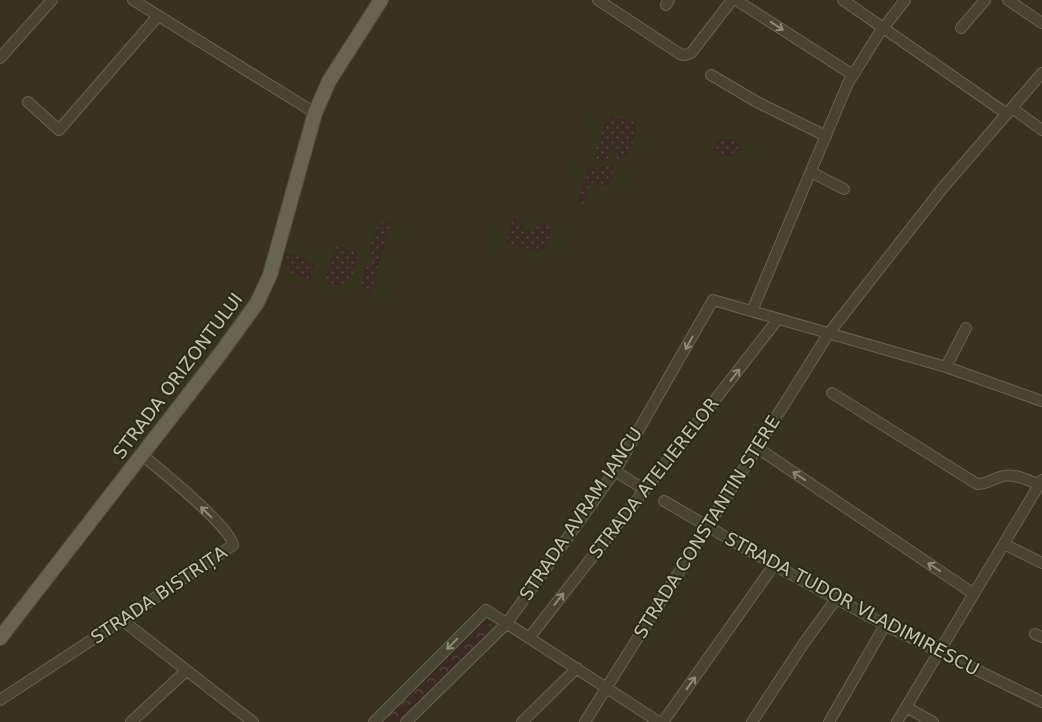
<svg xmlns="http://www.w3.org/2000/svg" width="1042" height="722" viewBox="0 0 1042 722" font-family="'DejaVu Sans',sans-serif">
<defs>
<pattern id="grass-dots" width="8" height="8" patternUnits="userSpaceOnUse" patternTransform="scale(1.25)"><rect width="8" height="8" fill="#392b22"/><path d="M2 2h.1M6 6h.1" fill="none" stroke="#54483f" stroke-width="1.8" stroke-linecap="round"/></pattern>
<pattern id="park-crowns" width="20" height="18" patternUnits="userSpaceOnUse" patternTransform="scale(1.25)"><rect width="20" height="18" fill="#392b22"/><path d="M2 6a3 3 0 1 1 6 0M12 15a3 3 0 1 1 6 0" fill="none" stroke="#54483f"/></pattern>
</defs>
<rect width="100%" height="100%" fill="#36341e"/>
<path fill="url(#grass-dots)" d="M611,116L635,122C637,134 631,154 621,160L616,157L618,152L611,150L608,160H596L594,156L606,121L608,117Z
M718,137C729,138 740,140 744,151L735,148L732,157L713,152Z
M614,166L609,187L590,182L583,208L578,202L579,197L589,169Z
M514,217L521,219L520,224L523,225V229L534,231L537,222L548,225L551,231C549,240 548,252 537,251L506,244Z
M384,222L390,223L370,296L361,284L366,265L372,266L373,257L368,256C372,245 372,227 384,222Z
M339,246L355,250L358,254C356,270 350,288 329,285L326,279L334,250L336,247Z
M286,252L294,254L315,264L311,278L305,279L290,272C287,266 282,259 286,252Z"/>
<path fill="url(#park-crowns)" d="M482,620L489,621L495,630L402,722H380Z"/>
<g fill="none" stroke-linecap="round" stroke-linejoin="round">
<defs>
<path id="minor" d="M133,0L315,113
M598,0L680,54L685,55L691,53L732,0
M736,0L853,75
M843,0L1007,114
M1008,0L1042,23
M666,5L669,0
M961,28L985,0
M0,58L52,0
M711,75L757,102L826,136
M28,102L59,130L158,16
M1012,108L1042,130
M811,172L844,189
M752,311L848,83L878,35L905,0
M946,367L966,328
M832,393L977,484C987,484 991,480 1000,477C1012,472 1029,480 1039,485
M756,447L974,594
M615,471L645,490
M664,501L774,565L885,625L1042,702
M1004,544L1042,563
M122,620L253,722
M1035,634L1042,637
M529,638L778,319
M0,700L122,620L233,545C231,527 158,468 142,455
M906,707L933,722
M131,722L186,671
M374,722L486,610L659,722
M406,722L507,623L615,471L713,300L946,367L1042,401
M522,722L577,668
M585,722L829,333L941,190L1042,73
M663,722L774,565
M752,722L804,643L836,599
M829,722L885,625
M897,722L1042,480"/>
<path id="major" d="M0,638L220,354L257,303L270,275L315,113L329,81L381,0"/>
</defs>
<use href="#minor" stroke="#65644f" stroke-width="12"/>
<use href="#major" stroke="#504f3b" stroke-width="16"/>
<use href="#minor" stroke="#474531" stroke-width="10"/>
<use href="#major" stroke="#67654f" stroke-width="14"/>
</g>
<defs><path id="oneway-shaft" d="M-6 0H5M1.5-3L5.5 0L1.5 3" fill="none" stroke-width="1.6" stroke-linecap="round" stroke-linejoin="round" transform="scale(1.25)"/></defs>
<g stroke="#8c8a74">
<use href="#oneway-shaft" transform="translate(777 26) rotate(33)"/>
<use href="#oneway-shaft" transform="translate(689 343) rotate(119)"/>
<use href="#oneway-shaft" transform="translate(735 375) rotate(-52)"/>
<use href="#oneway-shaft" transform="translate(799 476) rotate(-146)"/>
<use href="#oneway-shaft" transform="translate(206 512) rotate(-136)"/>
<use href="#oneway-shaft" transform="translate(934 567) rotate(-146)"/>
<use href="#oneway-shaft" transform="translate(559 599) rotate(-52)"/>
<use href="#oneway-shaft" transform="translate(452 644) rotate(135)"/>
<use href="#oneway-shaft" transform="translate(691 683) rotate(-55)"/>
</g>
<g text-anchor="middle" stroke-width="4" stroke-linejoin="round" paint-order="stroke">
<g font-size="18" fill="#c4c3ab" stroke="#2b2a17">
<text transform="translate(178 376) rotate(-53)" y="6">STRADA ORIZONTULUI</text>
<text transform="translate(654 478) rotate(-52)" y="6">STRADA ATELIERELOR</text>
<text transform="translate(581 514) rotate(-56)" y="6">STRADA AVRAM IANCU</text>
<text transform="translate(707 527) rotate(-58)" y="6">STRADA CONSTANTIN STERE</text>
<text transform="translate(159 595) rotate(-34)" y="6">STRADA BISTRIȚA</text>
<text transform="translate(852 604) rotate(28)" y="6">STRADA TUDOR VLADIMIRESCU</text>
</g>
</g>
</svg>
